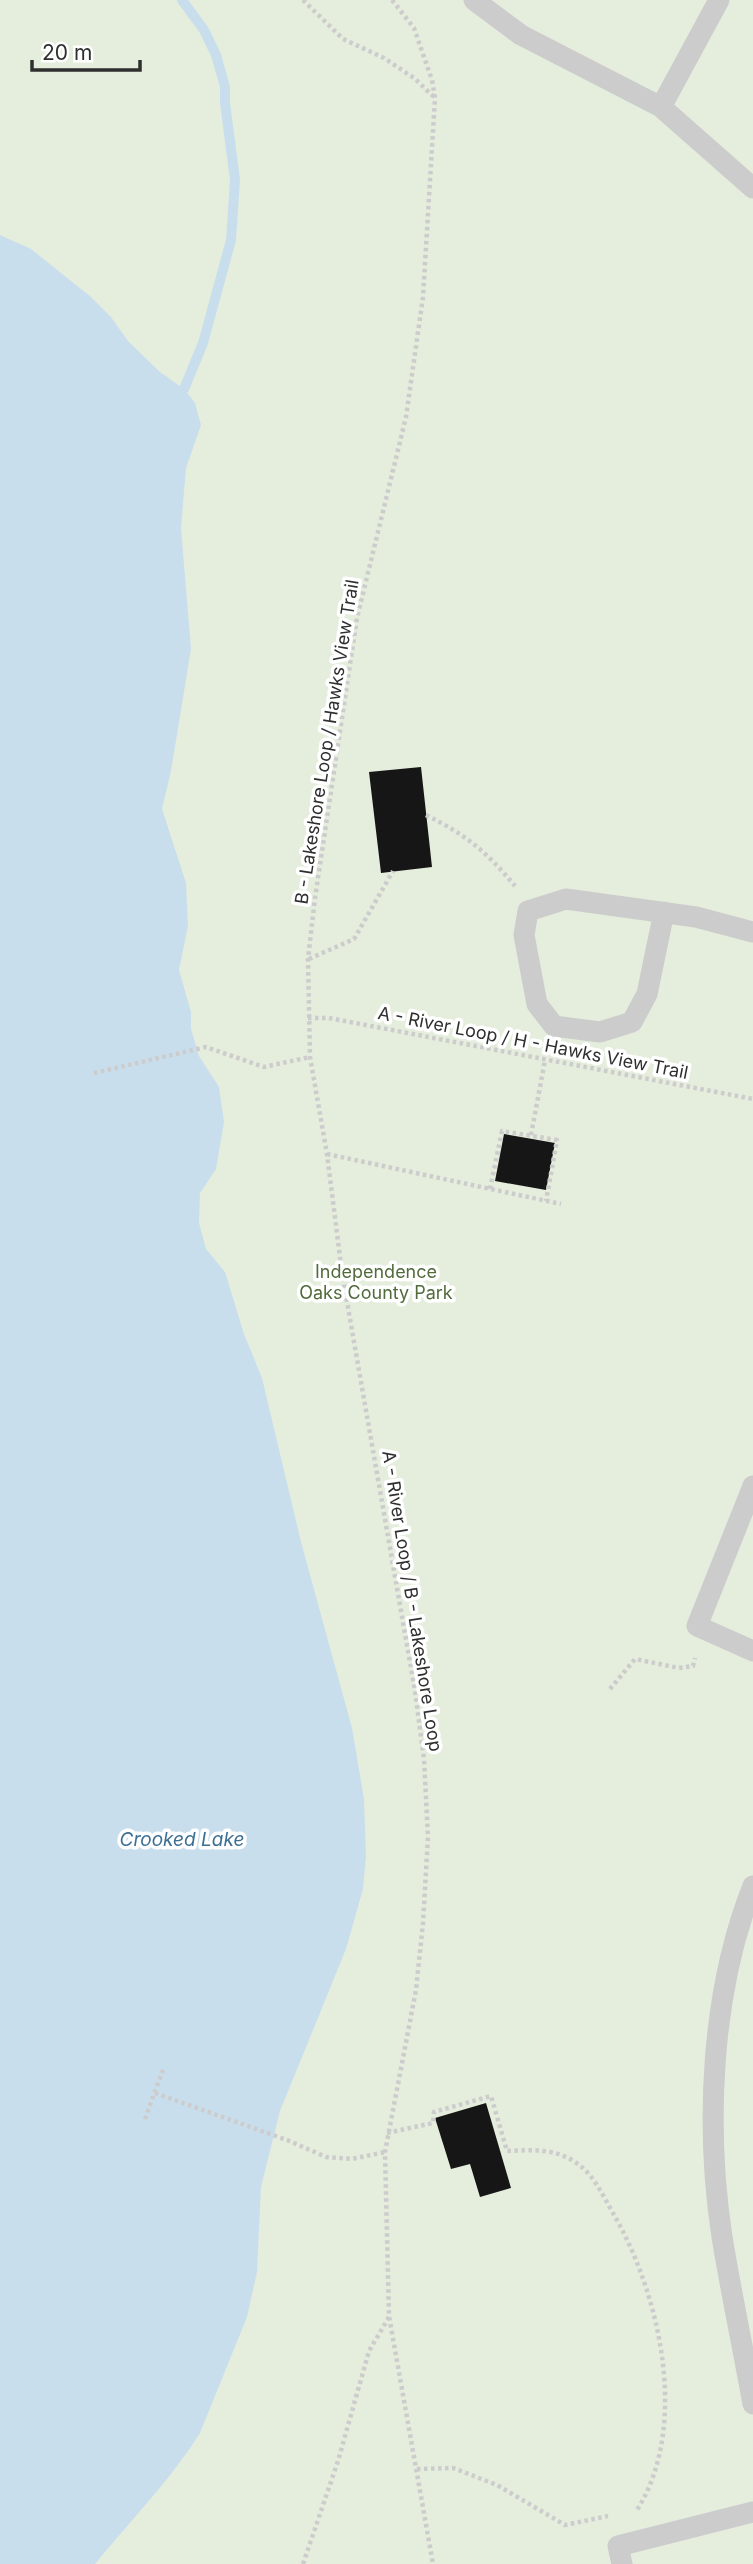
<svg xmlns="http://www.w3.org/2000/svg" width="753" height="2564" viewBox="0 0 753 2564" font-family="Inter,sans-serif">
<rect width="100%" height="100%" fill="#fff"/>
<path fill="#e5eddd" d="M0,0H753V2564H0Z"/>
<path fill="#c9deed" d="M0,235L31,249L91,297L111,317L128,341L160,372L184,389L195,403L201,425L186,468L181,528L191,649L171,771L162,809L186,883L188,926L179,970L191,1012V1029L199,1056L219,1087L224,1122L216,1169L200,1193L199,1223L206,1249L225,1272L244,1334L262,1378L301,1542L352,1728L364,1799L366,1857L363,1889L346,1949L280,2111L261,2187L257,2272L247,2317L200,2433C170,2481 130,2521 95,2564H0Z"/>
<g fill="none" stroke-linecap="round" stroke-linejoin="round">
<path stroke="#c9deed" stroke-width="10" d="M182,0L204,30L216,55L225,87V103L235,180L231,240L203,343L184,389"/>
</g>
<path fill="#161616" d="M421,767L432,867L381,873L369,772Z
M504,1134L555,1143L546,1190L495,1181Z
M486,2103L511,2188L480,2197L470,2164L451,2169L435,2118Z"/>
<g fill="none" stroke-linecap="round" stroke-linejoin="round">
<path stroke="#ccc" stroke-width="4.5" stroke-dasharray="3.5 3.5" stroke-linecap="butt" d="M303,0L343,39L384,58L414,78L435,98
M392,0L414,28L432,80L435,98L423,297L406,417L357,618L315,898L308,959L310,1057L327,1154L342,1273L415,1691L424,1759L428,1837L423,1923L416,1990L385,2152L389,2316L433,2564
M426,815C466,835 486,851 515,886
M309,959L354,939L393,871
M308,1018H329L753,1099
M94,1073L206,1047L264,1067L310,1057
M531,1135L545,1060
M327,1154L561,1204
M490,1189L502,1131L557,1140L546,1201
M610,1689L635,1659L679,1668L693,1666L695,1658
M155,2093L287,2140L326,2157L352,2159L385,2152
M145,2119L164,2067
M387,2133L433,2123L434,2112L491,2096L507,2151C531,2150 554,2148 575,2162C593,2173 602,2194 613,2213C660,2294 690,2426 637,2510
M417,2469L453,2468L497,2485L565,2525L608,2516
M303,2564L338,2461L369,2351L389,2317"/>
<path stroke="#ccc" stroke-width="21" d="M474,0L521,35L661,107L753,188
M661,107L719,0
M664,912L647,994L632,1022L600,1032L554,1026L537,1004L524,935L528,911L566,899L696,917L753,932
M753,1486L697,1626L753,1651
M753,1886C711,1991 705,2125 722,2237C731,2292 743,2348 753,2404
M622,2564L618,2546L753,2512"/>
</g>
<g text-anchor="middle" stroke-width="7" stroke-linejoin="round" paint-order="stroke">
<g font-size="18" fill="#2f2f2f" stroke="#fff">
<text transform="translate(327 742) rotate(-81)" y="6">B - Lakeshore Loop / Hawks View Trail</text>
<text transform="translate(533 1043) rotate(11)" y="6">A - River Loop / H - Hawks View Trail</text>
<text transform="translate(412 1601) rotate(81)" y="6">A - River Loop / B - Lakeshore Loop</text>
</g>
<g font-size="18" fill="#516c3c" stroke="#fff">
<text x="376" y="1278">Independence<tspan x="376" dy="21">Oaks County Park</tspan></text>
</g>
<g font-size="19" font-style="italic" fill="#3c6f93" stroke="#fff">
<text x="182" y="1846">Crooked Lake</text>
</g>
</g>
<path d="M32 60v10h108v-10" fill="none" stroke="#2f2f2f" stroke-width="3.5"/>
<text x="42" y="60" font-size="21" fill="#2f2f2f" stroke="#ffffff" stroke-width="5" paint-order="stroke">20 m</text>
</svg>
